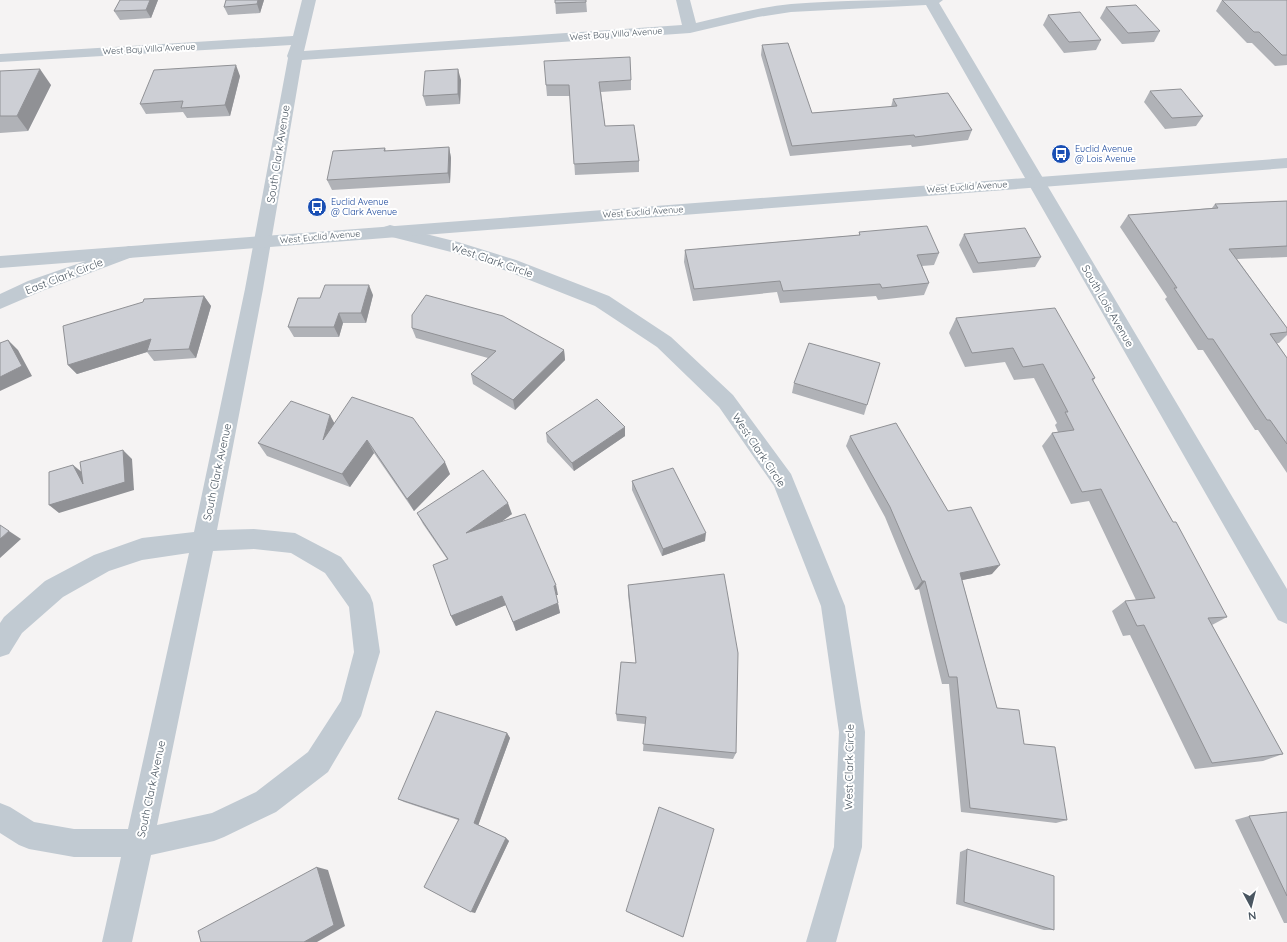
<svg xmlns="http://www.w3.org/2000/svg" width="1287" height="942" viewBox="0 0 1287 942" font-family="Quicksand,sans-serif">
<rect width="100%" height="100%" fill="#f5f3f3"/>
<g fill="none" stroke-linecap="round" stroke-linejoin="round">
<path fill="#c1cad2" fill-rule="evenodd" d="M302,0H316L304,51L682,25L676,0H690L696,23C727,16 759,7 791,4C841,0 892,0 943,0L939,3L1287,589V624L1278,620L926,5L791,12L758,17L690,33L302,60L263,289L217,530L254,529L295,533L341,557L370,595L373,603L380,652L361,716L328,772L276,812L224,837L214,841L151,855L132,942H102L121,857H74L29,849L19,845L0,833V803L10,807L34,822L74,829H128L189,553L142,560L109,571L63,597L22,633L9,654L0,657V623L4,617L45,581L94,555L142,538L194,532L245,289L288,58L287,56L291,45L0,62V54L293,36ZM254,549L291,553L325,573L349,607L354,652L341,701L308,752L256,792L212,813L157,825L213,551Z
M390,225L458,242L516,260L609,296L671,337L733,395L791,474L845,606L865,732L862,847L836,942H806L834,847L839,732L821,606L774,486L719,407L657,347L595,306L504,270L455,253L384,235L381,231L384,227Z
M129,246L135,248L138,252L135,256L42,291L0,309V294L28,281Z"/>
<path fill="#c1cad2" fill-rule="evenodd" d="M1287,158V168L0,268V256Z"/>
</g>
<path fill="#b0b2b7" d="M120,0H158L151,18L120,20L114,11Z
M226,0H264L260,13L228,15L224,7Z
M555,0H586L587,12L556,14Z
M1222,0H1287V65L1275,66L1252,43H1247L1216,11Z
M1106,7L1160,31L1154,42L1122,44L1100,18Z
M1048,15L1101,40L1096,50L1064,53L1043,25Z
M762,45L812,113L891,107L893,99L972,130L968,140L912,147L911,145L790,156L761,55Z
M0,71L51,85L28,131L0,133Z
M240,76L230,116L187,118L183,112L146,114L140,104Z
M461,80L460,104L426,106L423,96Z
M631,80V90L601,92L605,126L639,161V172L575,175L570,96H547L546,85Z
M1150,91L1203,116L1196,126L1165,129L1144,102Z
M449,147L451,158L450,183L332,190L327,180L385,148L386,151Z
M1287,201V257L1237,259L1287,328V335L1279,343H1277L1287,358V473L1258,430H1255L1203,350H1198L1165,299L1167,297L1120,227L1128,215L1212,208L1215,204Z
M859,232L939,253L934,265L922,266L929,283L924,295L878,300L876,296L780,303L777,292L693,301L684,262L685,250L859,235Z
M964,234L1041,257L1035,267L973,273L959,245Z
M373,295L366,323H343L339,337H294L288,327L320,298Z
M204,296L211,306L196,358L154,361L147,352L77,374L68,365Z
M956,318L1095,378L1093,381L1227,617L1212,625L1283,754L1263,761L1195,769L1130,635L1123,636L1112,611L1125,601L1136,600L1089,501L1071,504L1042,446L1052,433L1058,432L1055,425L1057,423L1034,378L1014,380L1005,362L965,367L949,333Z
M412,328L564,350L565,360L515,410L473,384L471,374L488,358L416,338Z
M794,383L867,405L864,415L792,393Z
M334,423L450,474L414,511L374,453L350,487L267,456L258,443Z
M546,433L625,436L574,471L547,442Z
M850,436L948,511L992,574L962,580L997,708L1024,744L1067,820L1056,823L961,812L949,684H942L919,589L915,590L885,517L846,446Z
M632,481L705,541L662,556L632,490Z
M417,513L512,514L501,522L558,595H556L560,613L516,631L506,605L456,626L451,616L447,559L423,524Z
M628,585L736,753L733,759L643,751L645,724L617,721L616,714L636,663L628,595Z
M507,733L510,738L478,825L506,838L509,841L475,913L458,820L404,802L398,799Z
M1287,812V923H1284L1235,820L1249,816Z
M967,849L1054,930H1044L956,904L960,852Z
M626,911L683,937H682L627,912Z"/>
<path fill="#909195" d="M150,0H158L151,18L146,10Z
M258,0H264L260,13L257,4Z
M236,65L240,76L230,116L225,105Z
M40,69L51,85L28,131L17,116Z
M458,69L461,80L460,104L458,94Z
M449,147L451,158L450,183L448,173Z
M369,285L373,295L366,323L361,313Z
M204,296L211,306L196,358L189,349Z
M339,313L343,323L339,337L334,327Z
M151,339L147,351V352L77,374L68,365Z
M8,340L18,350L32,376L0,391V377Z
M564,350L565,360L515,410L513,400Z
M330,415L337,428L323,440Z
M625,427V436L574,471L572,463Z
M367,440L374,453L350,487L342,474Z
M123,450L132,459L134,490L59,513L49,505L73,465L83,473Z
M445,462L450,474L414,511L407,499Z
M508,503L512,514L470,544L466,533Z
M9,531L21,539L0,558V539Z
M706,533L705,541L662,556L663,549Z
M1000,565L992,574L953,582L960,573Z
M922,581H925L919,589L915,590Z
M556,585L558,595H556L554,586Z
M502,596L506,605L456,626L451,616Z
M558,603L560,613L516,631L513,622Z
M507,733L510,738L478,826L474,823Z
M506,838L509,841L475,913L471,912Z
M317,867L328,870L345,926L317,942H304Z"/>
<path fill="#cdcfd5" stroke="#909195" d="M120,0H150L146,10L114,11Z
M226,0H258L257,4L224,7Z
M555,0H586V2L555,3Z
M1222,0H1287V55H1282L1259,32H1254Z
M1136,5L1160,31L1128,33L1106,7Z
M1080,12L1101,40L1069,42L1048,15Z
M788,43L812,113L897,106L893,99L948,93L972,130L915,137L914,135L792,146L762,45Z
M630,57L631,80L599,82L605,126L634,125L639,161L574,164L569,85H546L544,61Z
M236,65L225,105L181,108L183,101L140,104L154,70Z
M40,69L17,116H0V71Z
M458,69V94L423,96L425,71Z
M1181,89L1203,116L1172,118L1150,91Z
M449,147L448,173L327,180L333,151L385,148L384,151Z
M1287,201V246L1229,249L1287,328V332L1270,334L1287,358V444L1270,420H1267L1213,339H1208L1174,288H1177L1128,215L1218,208L1215,204Z
M927,226L939,253L917,255L929,283L882,288L880,284L783,291L780,281L694,289L685,250L860,235L859,232Z
M1025,228L1041,257L978,263L964,234Z
M325,285H369L361,313H339L334,327H288L298,298H320Z
M426,295L503,316L564,350L513,400L471,374L496,351L412,328V315Z
M204,296L189,349L147,351L151,339L68,365L63,326L143,302L144,299Z
M1055,308L1095,378L1092,379L1173,522H1176L1227,617L1208,618L1283,754L1212,763L1144,625L1137,626L1125,601L1155,598L1101,489L1082,492L1052,433L1074,430L1065,412H1068L1043,364L1023,367L1013,348L972,353L956,318Z
M8,340L22,366L0,377V343Z
M809,343L880,363L867,405L794,383Z
M352,397L413,418L445,462L407,499L367,440L342,474L258,443L291,401L330,415L323,440Z
M597,399L625,427L572,463L546,433Z
M896,423L948,511L971,507L1000,565L960,573L997,708L1019,710L1024,744L1055,747L1067,820L970,808L957,677H949L925,581H922L890,507L850,436Z
M123,450L125,482L49,505V472L73,465L83,484L80,462Z
M673,468L706,533L663,549L632,481Z
M483,470L508,503L466,533L525,514L556,585L554,586L558,603L513,622L502,596L451,616L433,565L448,559L417,513Z
M0,525L9,531L0,539Z
M724,574L738,653L736,753L643,744L646,717L616,714L621,662L636,663L628,585Z
M436,711L507,733L474,823L506,838L471,912L424,887L459,819L398,799Z
M659,807L714,829L683,937L626,911Z
M1287,812V896L1249,816Z
M967,849L1054,876V930L964,902Z
M317,867L334,925L304,942H201L198,931Z"/>
<defs>
<symbol id="bus-disc" viewBox="-11 -11 22 22"><circle r="9.5" fill="#1a4fb4" stroke="#fff"/><path d="M-5-6H5V4H4V6H2V4H-2V6H-4V4H-5ZM-3.5-4V0h7V-4ZM-3.5 1.2v1.5H-2V1.2ZM2 1.2v1.5H3.5V1.2Z" fill="#fff"/></symbol>
</defs>
<g fill-rule="evenodd">
<use href="#bus-disc" x="1050" y="143" width="22" height="22"/>
<use href="#bus-disc" x="306" y="196" width="22" height="22"/>
</g>
<g text-anchor="middle" stroke-width="4" stroke-linejoin="round" paint-order="stroke">
<g font-size="9" fill="#4a5661" stroke="#fff">
<text transform="translate(616 34) rotate(-4)" y="3">West Bay Villa Avenue</text>
<text transform="translate(149 49) rotate(-3)" y="3">West Bay Villa Avenue</text>
<text transform="translate(967 187) rotate(-4)" y="3">West Euclid Avenue</text>
<text transform="translate(643 212) rotate(-4)" y="3">West Euclid Avenue</text>
<text transform="translate(320 237) rotate(-5)" y="3">West Euclid Avenue</text>
</g>
<g font-size="9" fill="#164399" stroke="#fff" text-anchor="start">
<text x="1075" y="152">Euclid Avenue<tspan x="1075" dy="10">@ Lois Avenue</tspan></text>
<text x="331" y="205">Euclid Avenue<tspan x="331" dy="10">@ Clark Avenue</tspan></text>
</g>
<g font-size="11" fill="#4a5661" stroke="#fff">
<text transform="translate(278 154) rotate(-81)" y="4">South Clark Avenue</text>
<text transform="translate(492 260) rotate(19)" y="4">West Clark Circle</text>
<text transform="translate(64 276) rotate(-21)" y="4">East Clark Circle</text>
<text transform="translate(1108 306) rotate(60)" y="4">South Lois Avenue</text>
<text transform="translate(759 450) rotate(56)" y="4">West Clark Circle</text>
<text transform="translate(217 472) rotate(-78)" y="4">South Clark Avenue</text>
<text transform="translate(849 767) rotate(-89)" y="4">West Clark Circle</text>
<text transform="translate(151 789) rotate(-78)" y="4">South Clark Avenue</text>
</g>
</g>
<g transform="translate(1251 906) rotate(173)" stroke="#ffffff" stroke-width="3" paint-order="stroke">
<path d="M0-3L7 15L0 10L-7 15Z" fill="#4a5661"/>
<text y="-6" font-size="11" font-weight="bold" text-anchor="middle" fill="#4a5661">N</text>
</g>
</svg>
